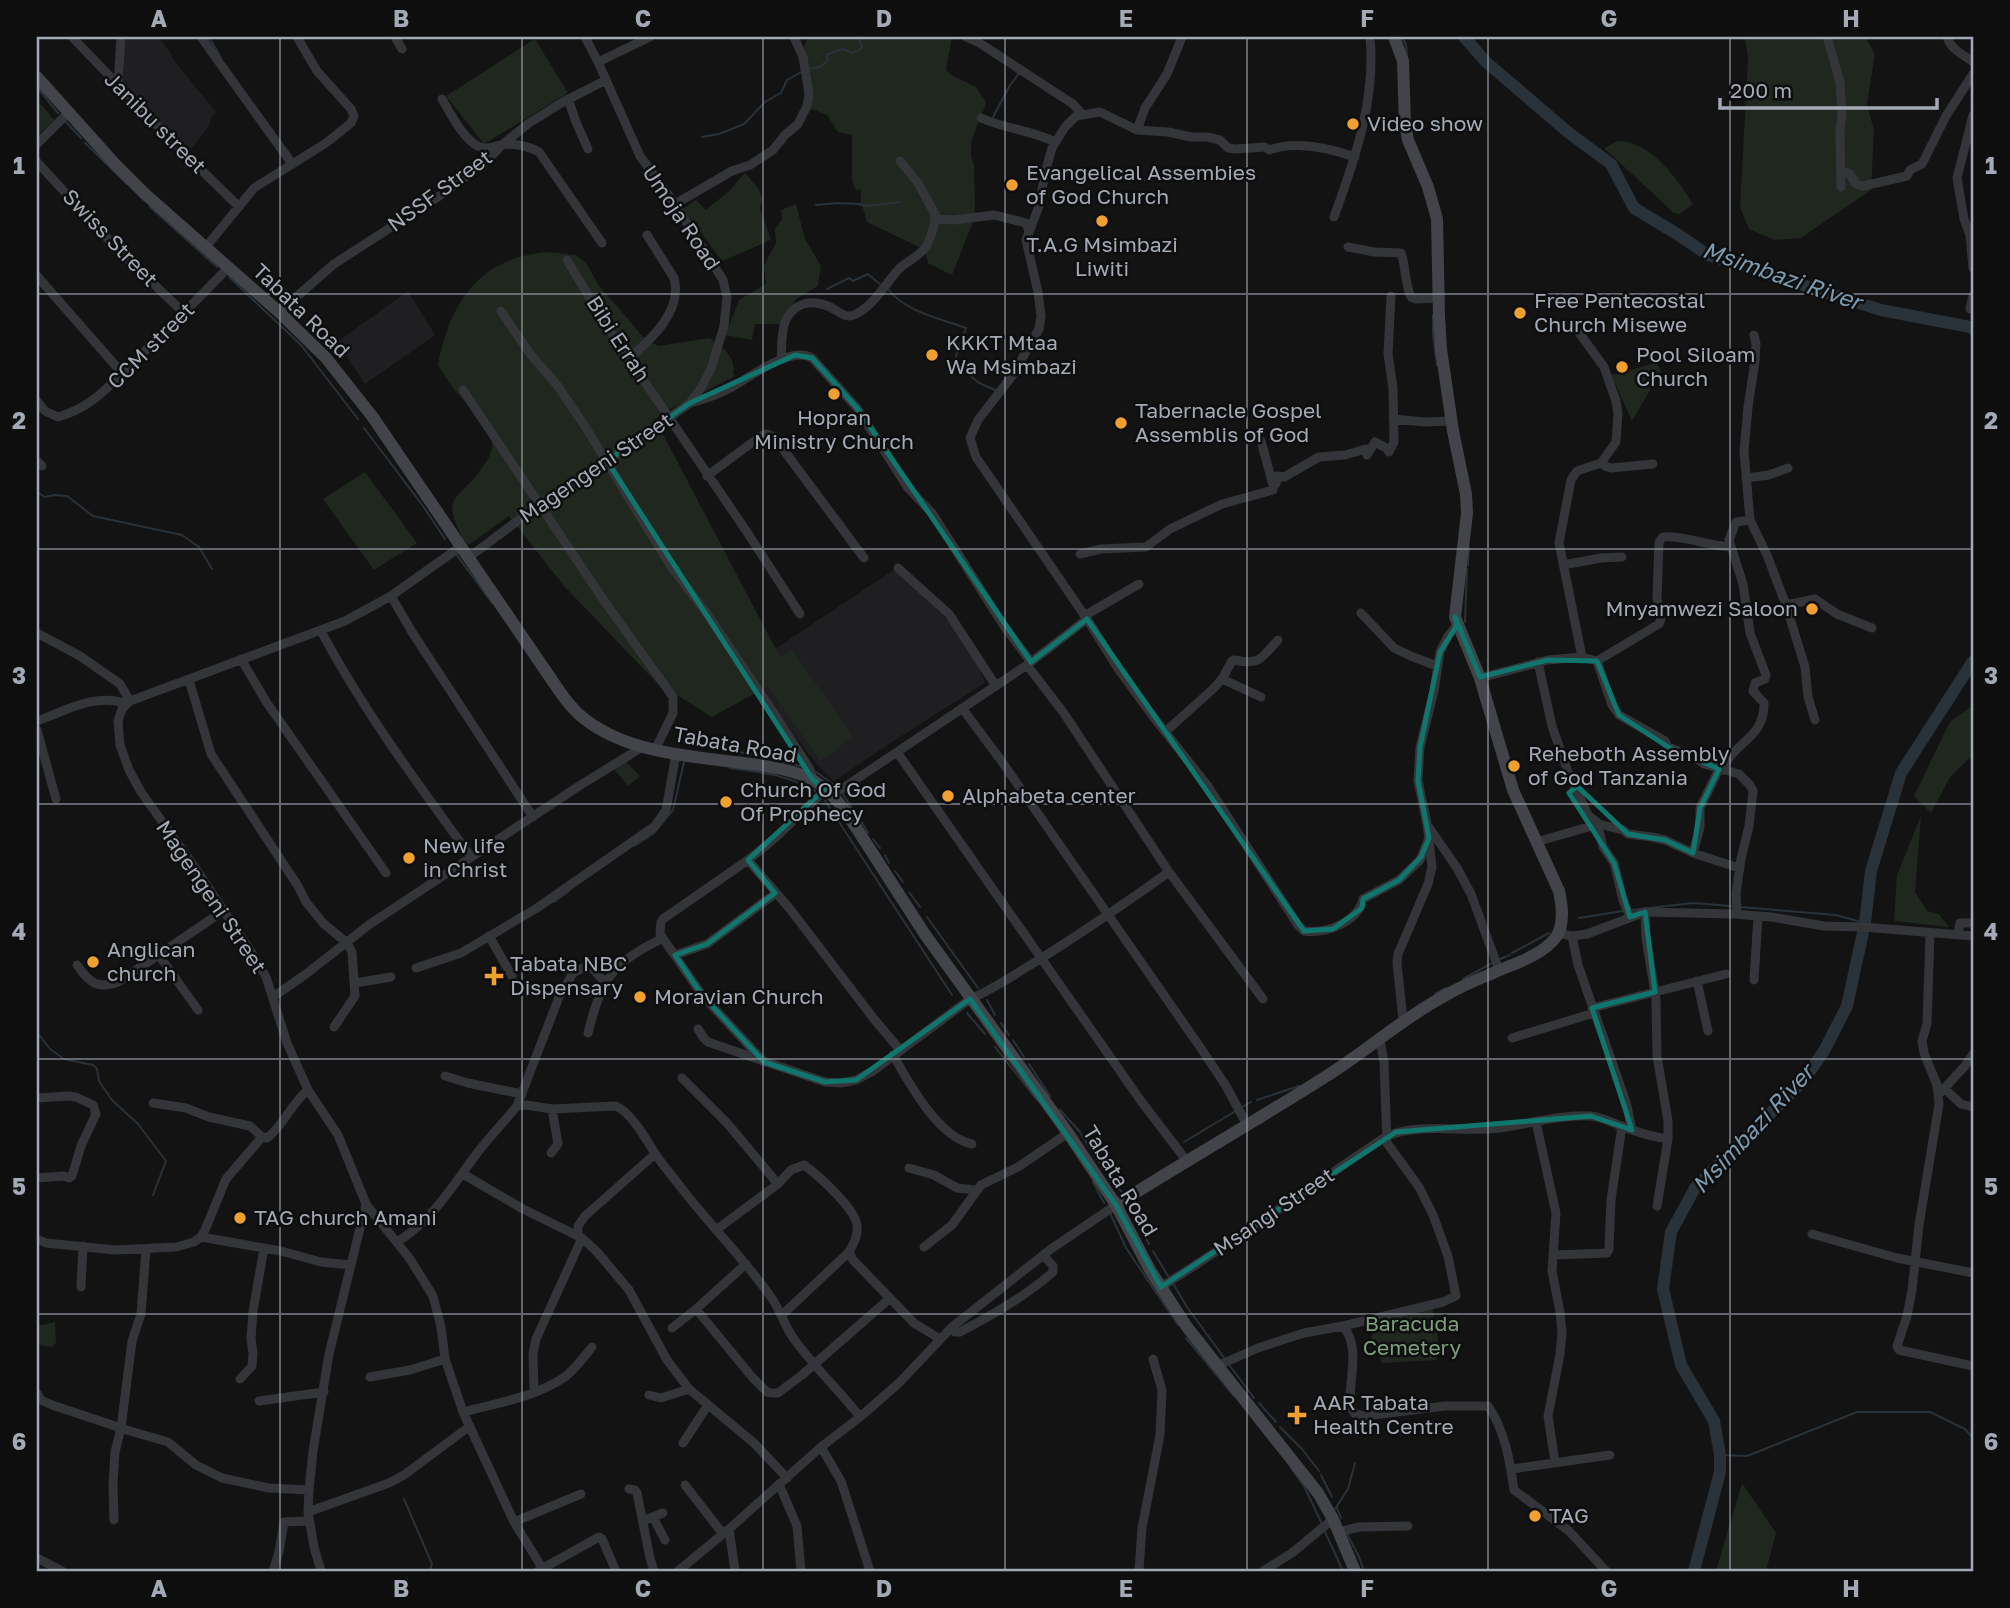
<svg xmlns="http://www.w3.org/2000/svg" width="2010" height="1608" viewBox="0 0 2010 1608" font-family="'Golos Text',sans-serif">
<rect width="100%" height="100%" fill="#131314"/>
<path fill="#1f1f21" d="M125,37H158L170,52L175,62L216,112L211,118L209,126L191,149L170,137L123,83Z
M408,291L435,335L365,384L337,342Z
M895,569L944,616L959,635L977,662L985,683L895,740L834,781L818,766L781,718L756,681L760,659Z"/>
<path fill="#1f271f" d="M808,37H952L946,70L953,76L976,87L986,102C981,122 964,143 974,164L975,210L972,224L952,275L928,263L925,250L867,222L861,202V190L855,189L852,180V135L838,132L827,115L809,108L804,47Z
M1745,37H1865L1875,54L1867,105L1874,130L1871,190L1801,238L1774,240L1749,229L1740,207L1748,59Z
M535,39L568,93L484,144L446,96Z
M37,104L42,105L54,120L37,136Z
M1618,141C1653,142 1676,178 1693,204L1680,214L1674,213L1604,148Z
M745,173L758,188L763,199L760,208L771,240L722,261L683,209L696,200L706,210L729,191Z
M796,204L805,239L821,266L818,286L796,299L779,324H755L752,340L725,335L739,300L766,284L764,265L776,243L775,229L782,219L781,210Z
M545,252L576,255L586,263L599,286L628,319L643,337L658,346L710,338C722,347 737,358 733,373L735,376L670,409L655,419L780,657L792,650L854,737L820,761L768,686L712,717L656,682L564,586L509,516L470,544L465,543C438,491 458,504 484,465C488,460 492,452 492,445C492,425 471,410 460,396C451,387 445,376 438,365C446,321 465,279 508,261C520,256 533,254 545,252Z
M1656,363L1661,371L1632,421L1611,375Z
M365,472L417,543L374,570L323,499Z
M1973,705V755L1950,777L1931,813L1914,796L1950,722Z
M626,762L640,776L628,786L614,769Z
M1921,816L1915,892L1927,911L1939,914L1949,927L1894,921L1897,875Z
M1432,1306L1439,1345L1437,1360L1381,1363L1380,1356C1365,1344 1371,1334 1380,1320Z
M55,1322L56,1343L52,1347L37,1345V1326Z
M1742,1483L1776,1533L1766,1571H1716Z"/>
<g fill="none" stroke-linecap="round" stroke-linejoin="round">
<path stroke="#293238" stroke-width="2" d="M209,37L221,58
M1402,37L1406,45L1407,56
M808,69L820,67L828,60L826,55L843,49L853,53L862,48L858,37
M37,87L58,113
M254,105L294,160
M993,117L1009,87L1019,73
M65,121L81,138
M702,137L719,134L744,124L765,102L781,93L787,80L803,71
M85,143L127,184
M816,205L838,203L859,204L865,206L900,202
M150,207L217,267
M229,277L301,345L358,419
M887,288C905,312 939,318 966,328L954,362L979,383L995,390
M827,289L849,278L853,281L868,274L882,286
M1433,315V334L1437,365
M364,428L423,506L445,539
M37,492L45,497L54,495L67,496L93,516L182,535L199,547L212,569
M456,554L492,603
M1468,565L1469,549
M1465,622L1467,569
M678,741L762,756L804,767
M730,768C760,772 789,775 815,791
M816,772L837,787
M842,793L854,811
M824,799L952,995
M858,816L868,833
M873,839L880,848
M634,846L653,834L673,810L684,762
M885,855L889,863
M895,871L903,882
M909,892L920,907
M554,902L569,891
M1740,907L1836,915L1865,923
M1632,910L1693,903L1731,906
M927,917L978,988
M1579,918L1623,911
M1512,953L1549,933
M1500,959L1510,955
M1463,979L1492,963
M1435,994L1446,988
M987,1000L995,1015
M967,1013L985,1034
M1001,1023L1009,1035
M37,1032L50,1049L64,1059L93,1065L97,1069L99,1081L112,1100L138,1124L166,1161L153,1195
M1013,1040L1024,1057
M995,1047L1037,1100
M1029,1064L1050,1096
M1257,1100L1299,1086
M1242,1107L1251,1102
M1060,1110L1080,1132
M1081,1134L1113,1183L1122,1192
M1184,1142L1234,1112
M1093,1182L1104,1203
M1132,1202L1130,1203L1133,1215L1149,1244
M1111,1215L1126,1248L1178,1325
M1153,1251L1168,1276
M1174,1285L1187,1307L1225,1359
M1186,1338L1234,1396
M1230,1366L1254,1398
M1259,1403L1276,1422
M1280,1427L1302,1449L1319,1471
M1720,1455L1747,1456L1857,1412H1930L1965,1429L1973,1438
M1291,1468L1304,1486L1322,1524
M1321,1475L1332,1497
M404,1499L432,1564L430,1571
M1337,1508L1341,1518
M1335,1509L1348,1489L1355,1463
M1325,1532L1343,1571
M1347,1534L1359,1557L1364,1571"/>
<path stroke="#293238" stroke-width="12" d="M1464,37L1486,62L1569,133L1611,164L1634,208L1677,234L1708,255L1881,310L1970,327L1973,329
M1694,1571L1720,1472V1455L1714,1421L1681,1365L1663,1289L1671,1232L1695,1188L1803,1081L1824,1051L1847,1006L1865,923L1871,871L1901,773L1973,661"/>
<path stroke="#343539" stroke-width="9" d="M72,37L173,142L239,207
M201,37L292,164
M395,37L402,49
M966,37L978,42L1073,104L1082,114
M1827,37L1840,82L1842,115L1840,130L1841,187
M1947,37C1951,50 1963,54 1973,62
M598,62L650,37
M118,85L121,37
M442,99C450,113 465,142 480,147C488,150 494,146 501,145C513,143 529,146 539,152L602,243
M568,99L576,122L588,149
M1973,115L1957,178L1964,219L1970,235L1973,268
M981,118C1005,129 1032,130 1055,142
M1137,130L1145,108L1167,74L1182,37
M37,144L68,113
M1355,157C1329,148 1296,140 1269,150L1265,147L1236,149L1228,148L1220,140L1207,137H1191L1168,132L1137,130L1100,112L1076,116L1065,127L1052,148L1045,173L1039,206L1026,240L1038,292L1041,316L1039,329L1012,376L978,420L970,438L976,457L1087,619L1119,670L1155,719L1207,785L1298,925L1304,931C1327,934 1358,922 1363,899L1399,880L1420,860L1429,838
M37,162L119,251L185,314
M1841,171L1849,173L1856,184L1863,186L1907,176L1910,170L1922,164L1946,116L1973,74
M675,204L732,171L750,165L773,150L785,135L798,124L807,106L809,94L803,57L794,37
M1334,217C1355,159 1376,99 1370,37
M935,219L954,220L994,215L1026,223L1029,231
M1348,247L1374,252L1401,253C1406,266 1404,281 1411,297L1416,299L1438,298
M205,248L254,188L326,143L351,123L354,116L351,109L317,71L297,37
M567,260L608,328L747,532L800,614
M37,276L122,373
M1970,309L1973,295
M501,311L531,355L557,385L586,428L670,565L705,611L773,712L810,769L813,780
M279,312L334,264L444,193L487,161L503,144L529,123L563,102L606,80
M1580,334L1604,367L1616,401L1618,413L1616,442L1601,463L1577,471L1571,480L1559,543L1582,657
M1754,335L1756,344L1755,361L1748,407L1744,451L1750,520L1767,555L1786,605L1805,667L1808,697L1815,720
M630,358C651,339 683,311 674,278L647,235
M781,360C782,348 781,333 785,322C794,302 811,299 830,307C837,310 845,319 854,315C875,305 884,285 899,269C907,261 922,255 927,245C931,236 936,223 935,214L918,183L900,161
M463,390L605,602L673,697V713L655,750
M37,401L45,411L58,417C94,407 110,384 136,360C167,330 198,299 228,268
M690,403C705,399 719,394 732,387C750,377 792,345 812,358L857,408L908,488L932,513L1004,626L1031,662
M1393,419L1425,422L1452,421
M1261,441L1273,485
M37,461L42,466
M1601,463L1605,466L1611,468L1653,464
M707,476L761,436L767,434L774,437L864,558
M1746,478L1769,475L1788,468
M460,547L391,596L345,621L130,701L122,709L118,721L120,745L129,770L141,792L194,866L250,950L266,977L287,1043L308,1090L338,1135L366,1204L410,1259L433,1296L441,1327L445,1359L463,1412L514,1522L544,1571
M1080,554L1101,549L1146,547L1170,529L1222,504L1273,490V485L1276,484L1277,476L1284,477L1319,457L1345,455L1366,449L1367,455L1375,442L1386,448L1389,452L1394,442L1393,388L1388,354L1391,296
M468,558L540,504L607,461L690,403L701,388L711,369L724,326L727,297L723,280L675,204L640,156L598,62L585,37
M1563,565L1601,558L1622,557
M898,568L949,614L996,686
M391,596L412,632L533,817
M1786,605L1815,599L1837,614L1872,628
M1361,613L1394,648L1413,657L1437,666
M1084,616L1139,584
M321,631C363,710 418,784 471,857
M37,633L80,656L120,684L130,701
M241,659L267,703L386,873
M1597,661L1612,705L1619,715L1665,741L1668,747L1694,757L1704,764L1739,774L1750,785L1753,791L1749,826L1741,859L1736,893L1737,914
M1538,662L1552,726L1568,772L1588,815L1599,824L1623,830L1628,834L1652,837L1665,840L1693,853L1739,868
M1027,665L1063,712L1169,872L1263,999
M1480,678L1548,660L1582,657L1597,661L1659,624L1661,619L1657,598L1659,542L1663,537C1683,535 1709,546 1731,547
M1222,679L1261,697
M189,680L211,754L298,886L306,902L323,923L347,943L352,952L355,996L334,1027
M962,708L1000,759L1200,1047L1226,1086L1247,1125
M37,721C65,711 97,692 126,704
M37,730L56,799
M1165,732L1213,689L1222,679L1232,661L1234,660C1260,666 1261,658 1278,640
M897,752L1141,1101L1186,1160
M1723,770C1732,742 1765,739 1764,703L1753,691L1755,683L1765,679L1766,675L1750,633L1743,584L1729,540L1736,522L1750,520
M1595,824L1600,834L1603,847L1614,863L1623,900L1630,917
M1428,826L1457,868L1471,894L1499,970
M1536,842L1599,824
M1693,853L1700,827V808L1719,769
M748,860L790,909L874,1019L900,1050
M1645,912L1646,938L1656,999L1657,1056L1668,1121V1139L1657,1206
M1558,933L1572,936L1587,934L1645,912L1733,914L1771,917L1824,926L1863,927L1973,936
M1930,934L1927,1024L1922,1041L1924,1053L1937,1085L1939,1104L1919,1225L1912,1290L1907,1316L1897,1346L1899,1350L1973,1366
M1958,935L1960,923H1973
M489,936L512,976
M1572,936L1578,965L1626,1102L1632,1130
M158,954L198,1010
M675,955L707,944L776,893
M77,965C90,984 99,990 120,981L223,911
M416,968L461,953L510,924L537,908L655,826L666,810L676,754
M1754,980L1758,916
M1697,981L1708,1031
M355,983L391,977
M273,997L306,974L370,924L579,786L644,746
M1592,1008L1726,974
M1403,1020L1397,963L1398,954L1428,884L1432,867L1427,824L1418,781L1420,747L1434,691L1440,652L1448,636L1457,625L1456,622
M698,1029L703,1037L708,1042L825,1082L841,1083L856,1080L873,1071L970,999C992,990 1012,976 1032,964C1079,935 1124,904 1169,872
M588,1033C602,978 611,964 663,938
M1512,1038L1594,1013
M893,1055C909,1083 938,1137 972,1144
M764,1062L702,995L660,934L661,922L663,919L748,860L775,838L820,795L840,790L897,752L1027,665L1087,619
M445,1076L468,1083L522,1094
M682,1078L727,1123L778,1184
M1945,1089L1961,1104L1973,1107
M1939,1094L1965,1066L1973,1054
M37,1098L68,1096L76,1097L93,1105L96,1114L81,1146L72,1176L69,1178L64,1176L37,1178
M153,1103L186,1108L209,1117L250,1126L262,1137L267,1138C284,1126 291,1103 308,1090
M517,1106L559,997L573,973L589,965L605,982
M1536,1122L1556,1213L1552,1271L1560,1312L1562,1333L1560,1354L1548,1416L1555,1462
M551,1153L558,1144L552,1109
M909,1168L934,1175L957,1188L976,1190
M463,1174L523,1209L582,1238L598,1253L629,1290L667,1360L689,1389L754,1443L787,1478
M716,1230L778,1184L791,1170L804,1165C818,1175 856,1209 857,1226C858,1236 854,1243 849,1252L853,1260L914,1323L940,1339
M1812,1234L1897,1258L1973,1273
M578,1236V1226L585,1216L655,1154
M201,1237L281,1251L321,1262L351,1265
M37,1239L46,1243L115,1250L176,1247L194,1242L201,1237L205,1230L226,1179L262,1137
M397,1242C433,1220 453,1185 478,1152C490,1136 505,1121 517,1106L526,1105L552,1109L616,1106C632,1113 647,1141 656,1155C662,1164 669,1172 676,1181C706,1221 742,1256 771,1297C781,1311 784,1326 794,1339C814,1367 839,1390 860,1417
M924,1247L952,1225L981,1185L1018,1167L1068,1133
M1554,1255L1607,1253L1609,1249L1611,1200L1622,1126
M81,1287L83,1246
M1161,1287C1238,1239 1311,1186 1387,1136C1422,1122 1462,1133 1500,1128C1528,1124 1562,1114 1591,1116C1603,1117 1615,1124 1626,1128C1640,1133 1653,1137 1668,1139
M696,1309L752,1377L767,1392L772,1393H778L802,1375L889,1299
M782,1315L849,1252
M1343,1326C1360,1346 1350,1375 1350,1400V1406L1355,1414L1365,1416L1445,1406H1488C1505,1430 1510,1462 1514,1490L1569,1531L1606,1571
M952,1327L955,1332H960C992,1315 1026,1296 1053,1272V1266L1043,1255
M672,1328L696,1309L746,1264
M1217,1366L1258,1348L1304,1333L1343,1326L1443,1302L1456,1296L1448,1256L1433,1215L1419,1187L1387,1143L1384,1062L1380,1040
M370,1377L410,1370L445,1359
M240,1379L252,1366L253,1353L251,1339L253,1311L264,1248
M534,1392L533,1354L536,1339L582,1238
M37,1393L41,1400L52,1405L130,1431L168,1442L196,1465L222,1478L269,1488L309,1490
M649,1395L661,1398L689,1389
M259,1401L324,1392
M463,1412C497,1403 537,1397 566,1376C576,1368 584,1357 592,1347
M683,1443L708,1405
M821,1447L841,1481L870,1571
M1512,1469L1610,1455
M779,1484L797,1526L801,1571
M685,1485L723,1534
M629,1489L635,1490L637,1493L650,1558L654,1571
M308,1512L389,1483L404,1475L470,1426
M653,1517L665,1540
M648,1519L663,1513
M114,1520L113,1484L115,1452L121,1428L132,1341L141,1314L146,1249
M514,1522L581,1494
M729,1529L735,1571
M1338,1532L1359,1527L1408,1526
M37,1558L62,1571
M273,1571L279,1552L284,1522L309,1521
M321,1571L314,1547L308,1512L309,1490L313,1451L329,1354L366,1204
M538,1571L599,1537L602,1539L616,1571
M678,1571L729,1529L821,1447L860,1417L899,1383L952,1327L1051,1249L1116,1205
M1139,1571L1142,1528L1160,1435L1162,1390L1153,1359
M1263,1571L1292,1553L1333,1519"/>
<path stroke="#424449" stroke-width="12" d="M37,77L115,164L145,194L279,312L326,358L372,416L545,670C557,687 569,708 586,720C630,754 697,757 751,764C772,767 794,770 813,780C826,788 835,798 844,809L924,933L1068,1133L1116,1205L1150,1270L1187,1327L1318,1493L1333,1519L1355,1571
M1116,1205C1185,1161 1256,1121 1325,1077C1364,1053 1398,1022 1439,999C1456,989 1473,981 1491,974C1512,964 1541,957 1556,937C1565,924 1562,905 1559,891L1513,790L1480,678L1455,617L1467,513L1466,494L1453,431L1441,349L1439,316L1437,219L1428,187L1408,140L1405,124L1403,61L1394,37"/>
</g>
<path fill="none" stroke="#0f766e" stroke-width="5" stroke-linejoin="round" d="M795,355L812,358L857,408L1031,662L1087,619L1304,931L1333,929L1362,908L1363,899L1399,880L1421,857L1429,838L1418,781L1420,747L1440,652L1457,625L1455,617L1480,677L1548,660L1597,661L1619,715L1668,747L1719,769L1700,808L1693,853L1665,840L1628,834L1577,786L1569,793L1614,863L1630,917L1645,912L1655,992L1592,1008L1632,1130L1591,1116L1396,1132L1161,1287L1116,1205L970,999L856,1080L825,1082L764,1062L702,995L675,955L707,944L775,893L748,860L825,789L813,780L607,461L690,403Z"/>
<path fill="none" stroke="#a4aab5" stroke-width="2" stroke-opacity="0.55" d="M280,37V1571M522,37V1571M763,37V1571M1005,37V1571M1247,37V1571M1488,37V1571M1730,37V1571M37,294H1973M37,549H1973M37,804H1973M37,1059H1973M37,1314H1973"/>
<g fill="#f0a02f" stroke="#0e0e0f" stroke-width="2.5">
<circle cx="1353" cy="124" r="7"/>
<circle cx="1012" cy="185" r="7"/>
<circle cx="1102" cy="221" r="7"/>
<circle cx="1520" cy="313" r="7"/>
<circle cx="932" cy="355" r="7"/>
<circle cx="1622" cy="367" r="7"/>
<circle cx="834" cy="394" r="7"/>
<circle cx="1121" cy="423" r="7"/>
<circle cx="1812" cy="609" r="7"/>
<circle cx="1514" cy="766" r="7"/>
<circle cx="948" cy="796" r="7"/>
<circle cx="726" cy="802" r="7"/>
<circle cx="409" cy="858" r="7"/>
<circle cx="93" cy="962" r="7"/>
<path d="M490.5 965.5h7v7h7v7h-7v7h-7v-7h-7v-7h7z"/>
<circle cx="640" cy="997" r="7"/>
<circle cx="240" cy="1218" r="7"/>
<path d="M1293.5 1404.5h7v7h7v7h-7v7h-7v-7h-7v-7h7z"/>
<circle cx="1535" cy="1516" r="7"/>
</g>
<g text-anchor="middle" stroke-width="5" stroke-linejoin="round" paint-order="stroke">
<g font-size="21" fill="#a4aab5" stroke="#0e0e0f">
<text transform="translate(155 123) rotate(45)" y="7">Janibu street</text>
<text transform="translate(440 191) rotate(-36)" y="7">NSSF Street</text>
<text transform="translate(681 218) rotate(56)" y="7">Umoja Road</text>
<text transform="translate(110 238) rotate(46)" y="7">Swiss Street</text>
<text transform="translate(301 311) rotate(44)" y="7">Tabata Road</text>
<text transform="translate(618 339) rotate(57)" y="7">Bibi Errah</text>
<text transform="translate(151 346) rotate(-45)" y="7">CCM street</text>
<text transform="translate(596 468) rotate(-34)" y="7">Magengeni Street</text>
<text transform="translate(735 745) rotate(10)" y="7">Tabata Road</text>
<text transform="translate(211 897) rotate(56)" y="7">Magengeni Street</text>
<text transform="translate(1120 1181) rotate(59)" y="7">Tabata Road</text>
<text transform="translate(1274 1212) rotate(-34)" y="7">Msangi Street</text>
</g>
<g font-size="21" fill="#a4aab5" stroke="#0e0e0f" text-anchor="start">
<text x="1367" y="131">Video show</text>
<text x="1026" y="180">Evangelical Assembies<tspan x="1026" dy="24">of God Church</tspan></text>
<text x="1102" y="252" text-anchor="middle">T.A.G Msimbazi<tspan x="1102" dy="24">Liwiti</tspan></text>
<text x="1534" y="308">Free Pentecostal<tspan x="1534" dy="24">Church Misewe</tspan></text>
<text x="946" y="350">KKKT Mtaa<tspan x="946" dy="24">Wa Msimbazi</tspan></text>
<text x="1636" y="362">Pool Siloam<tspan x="1636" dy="24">Church</tspan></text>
<text x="1135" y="418">Tabernacle Gospel<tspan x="1135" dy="24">Assemblis of God</tspan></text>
<text x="834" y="425" text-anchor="middle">Hopran<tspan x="834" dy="24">Ministry Church</tspan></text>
<text x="1798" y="616" text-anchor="end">Mnyamwezi Saloon</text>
<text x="1528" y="761">Reheboth Assembly<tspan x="1528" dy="24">of God Tanzania</tspan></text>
<text x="740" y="797">Church Of God<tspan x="740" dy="24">Of Prophecy</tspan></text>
<text x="962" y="803">Alphabeta center</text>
<text x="423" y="853">New life<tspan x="423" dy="24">in Christ</tspan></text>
<text x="107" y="957">Anglican<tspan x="107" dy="24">church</tspan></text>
<text x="510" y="971">Tabata NBC<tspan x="510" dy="24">Dispensary</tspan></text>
<text x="654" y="1004">Moravian Church</text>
<text x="254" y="1225">TAG church Amani</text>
<text x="1313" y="1410">AAR Tabata<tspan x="1313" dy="24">Health Centre</tspan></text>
<text x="1549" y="1523">TAG</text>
</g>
<g font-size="21" fill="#7ca07b" stroke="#0e0e0f">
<text x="1412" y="1331">Baracuda<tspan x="1412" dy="24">Cemetery</tspan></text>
</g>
<g font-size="23" font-style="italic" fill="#7b9bb0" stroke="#0e0e0f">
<text transform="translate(1782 276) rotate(19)" y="8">Msimbazi River</text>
<text transform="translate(1753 1129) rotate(-47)" y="8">Msimbazi River</text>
</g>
</g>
<rect width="2010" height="1608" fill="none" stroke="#0e0e0f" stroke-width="77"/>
<path d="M1720 98v10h217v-10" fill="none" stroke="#a4aab5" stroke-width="3.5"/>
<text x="1730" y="98" font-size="21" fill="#a4aab5" stroke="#0e0e0f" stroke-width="5" paint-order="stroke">200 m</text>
<rect x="38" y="38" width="1934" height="1532" fill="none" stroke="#a4aab5" stroke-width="2.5"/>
<g font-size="23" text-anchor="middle" font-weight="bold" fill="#a4aab5">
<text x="159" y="27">A</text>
<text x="401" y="27">B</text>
<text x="643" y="27">C</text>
<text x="884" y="27">D</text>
<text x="1126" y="27">E</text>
<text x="1367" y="27">F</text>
<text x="1609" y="27">G</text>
<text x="1851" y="27">H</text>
<text x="19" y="174">1</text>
<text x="1991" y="174">1</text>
<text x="19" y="429">2</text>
<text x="1991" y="429">2</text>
<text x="19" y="684">3</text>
<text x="1991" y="684">3</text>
<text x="19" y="940">4</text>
<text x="1991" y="940">4</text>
<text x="19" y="1195">5</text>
<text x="1991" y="1195">5</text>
<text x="19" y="1450">6</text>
<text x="1991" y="1450">6</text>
<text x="159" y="1597">A</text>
<text x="401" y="1597">B</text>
<text x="643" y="1597">C</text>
<text x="884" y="1597">D</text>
<text x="1126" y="1597">E</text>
<text x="1367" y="1597">F</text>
<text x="1609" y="1597">G</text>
<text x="1851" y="1597">H</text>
</g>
</svg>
